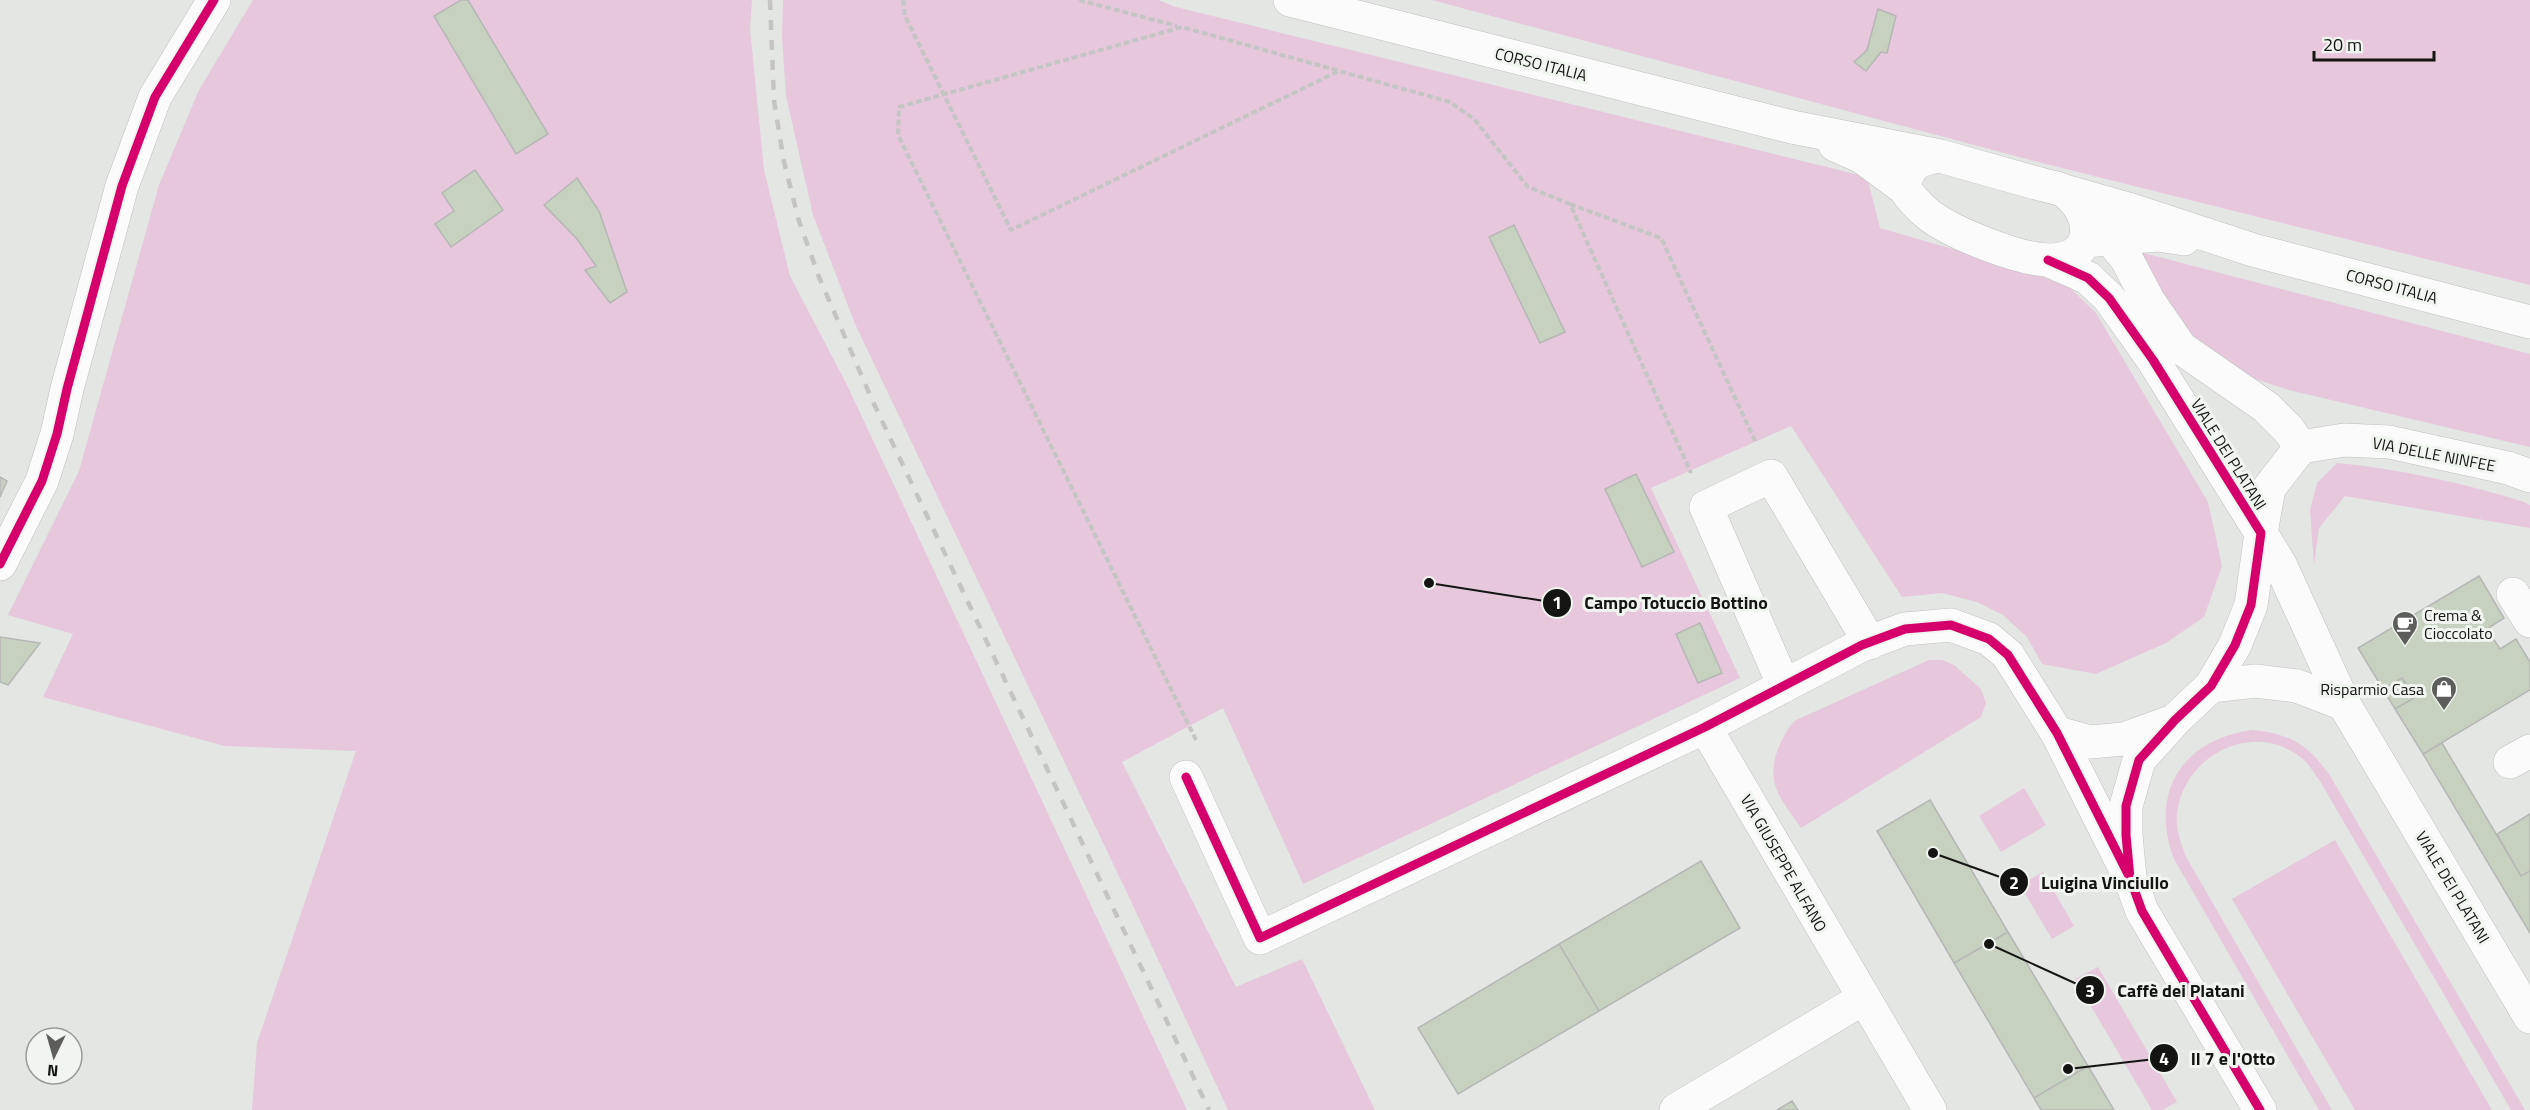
<svg xmlns="http://www.w3.org/2000/svg" width="2530" height="1110" viewBox="0 0 2530 1110" font-family="'Titillium Web',sans-serif">
<rect width="100%" height="100%" fill="#e4e6e3"/>
<path fill="#e6c7dc" d="M253,0H752L750,29L764,170L790,276L847,385L1187,1110H252L257,1043L356,751L225,746L43,697L73,634L8,615L79,471L159,185L199,90Z
M783,0H1158L1176,7L1867,177L1880,228L2029,271L2070,288L2096,313L2208,502L2222,566L2204,617L2166,643L2096,674L2042,664L2027,637L2003,615L1977,602L1942,593L1902,597L1791,426L1651,488L1740,678L1303,884L1223,708L1122,762L1236,987L1302,959L1375,1110H1228L1129,897L855,324L813,215L786,96L782,37Z
M1432,0H2530V285L2038,162Z
M2140,252L2530,354V447L2289,390L2234,372L2199,344L2172,310Z
M2337,463C2401,469 2463,483 2524,502L2530,505V528L2345,496L2319,528L2314,565L2310,510L2317,483Z
M1929,660H1942L1954,665L1981,689L1986,703L1981,717L1801,828C1793,816 1781,802 1776,788C1768,764 1780,739 1794,721Z
M2252,730C2290,734 2306,743 2329,774L2525,1110H2511L2320,781C2315,775 2311,767 2306,762C2259,717 2183,753 2177,814C2175,828 2181,842 2185,855L2332,1110H2319L2174,859C2149,792 2182,740 2252,730Z
M2024,788L2046,825L2001,852L1979,816Z
M2335,840L2492,1110H2355L2232,899Z
M2043,872L2074,926L2052,939L2020,885Z
M2098,967L2177,1102L2162,1110H2152L2075,979Z"/>
<path fill="#c7d1c0" stroke="#b6b7b5" stroke-width="1.5" d="M461,0H468L548,134L516,154L434,16Z
M1878,9L1896,16L1887,53L1881,52L1866,71L1854,62L1867,50Z
M475,170L503,210L451,247L435,224L454,211L442,193Z
M577,178L599,211L627,292L610,303L585,270L596,266L577,239L544,205Z
M1514,225L1565,332L1540,343L1489,237Z
M1636,474L1674,552L1642,567L1605,489Z
M0,477L7,481L0,497Z
M2479,576L2504,618L2487,629L2500,649L2516,639L2530,662V690L2423,754L2395,709L2414,698L2409,688L2402,678L2383,689L2358,648Z
M1700,623L1722,673L1698,683L1676,634Z
M0,637L40,643L8,685L0,682Z
M2402,678L2414,698L2395,709L2383,689Z
M2442,743L2521,876L2530,871V933L2423,754Z
M1930,800L2008,932L1954,963L1877,831Z
M2530,814V871L2521,876L2497,834Z
M1701,861L1740,928L1599,1011L1559,944Z
M2008,932L2088,1066L2034,1098L1954,963Z
M1559,944L1599,1011L1458,1094L1418,1028Z
M2088,1066L2114,1110H2041L2034,1098Z
M1792,1101L1798,1110H1777Z"/>
<g fill="none" stroke-linecap="round" stroke-linejoin="round">
<defs>
<path id="minor" d="M2089,225L2110,239L2126,258L2148,300L2181,348L2266,407L2288,429L2301,447
M2048,260L2088,278L2109,298L2153,360L2261,533L2251,605L2235,645L2211,686L2175,720L2139,760L2126,806V835L2130,878L2142,911L2260,1110
M2301,447L2269,488L2261,533L2280,564L2344,704L2530,1017
M2301,447L2344,440L2389,442L2508,468L2530,476
M0,564L42,481L57,434L67,389L122,186L155,97L214,0
M2513,594L2530,621
M1784,686L1706,507L1771,476L1870,643
M2211,686L2255,681L2297,686L2344,704
M1705,727L1930,1110
M2057,733L2090,742L2124,739L2171,722
M2510,762L2530,751
M1186,777L1260,938L1705,727L1862,645L1905,629L1951,625L1989,639L2008,655L2057,733L2130,878
M1676,1110L1864,998"/>
<path id="major" d="M1290,0L1792,127L1940,156
M1835,145L1862,157L1904,188
M1940,156C1972,165 2004,174 2036,183C2045,186 2060,187 2067,193C2098,220 2093,261 2047,260C2018,259 1952,233 1929,215C1919,207 1911,198 1904,188C1909,164 1916,160 1940,156Z
M2065,191L2128,209L2253,250L2530,322
M2085,241L2158,235L2184,239"/>
</defs>
<use href="#minor" stroke="#bfc0be" stroke-width="34"/>
<use href="#major" stroke="#bfc0be" stroke-width="34"/>
<path stroke="#c4c5c4" stroke-width="4" stroke-dasharray="6 3" stroke-linecap="butt" d="M903,0L905,16L1011,230L1339,71
M1079,0L1177,26
M1570,204L1661,238L1756,443
M1196,740L898,135L899,107L1182,27L1450,102L1474,119L1528,187L1570,204L1691,473"/>
<use href="#minor" stroke="#fbfbfb" stroke-width="33"/>
<use href="#major" stroke="#fbfbfb" stroke-width="33"/>
<path stroke="#c4c4c3" stroke-width="4.5" stroke-dasharray="10 10" stroke-linecap="butt" d="M770,0L774,101L784,162L799,221L819,277L873,402L1209,1110"/>
<defs>
<path id="cycleway" d="M2048,260L2088,278L2109,298L2153,360L2261,533L2251,605L2235,645L2211,686L2175,720L2139,760L2126,806V835L2130,878L2142,911L2260,1110
M0,564L42,481L57,434L67,389L122,186L155,97L214,0
M1186,777L1260,938L1705,727L1862,645L1905,629L1951,625L1989,639L2008,655L2057,733L2130,878"/>
</defs>
<use href="#cycleway" stroke="#f1f5ef" stroke-width="13"/>
<use href="#cycleway" stroke="#d6006c" stroke-width="9"/>
</g>
<defs>
<symbol id="cafe-pin" viewBox="-11 -11 22 30"><path d="M0 17L-7.5 6A9.5 9.5 0 1 1 7.5 6Z" fill="#5d5e5c" stroke="#f1f5ef"/><path d="M-5.5-4.5H6V0H3Q3 3.5 0 3.5H-2.5Q-5.5 3.5-5.5 0ZM3-3.2v2h1.7v-2ZM-6 4.5H4V6H-6Z" fill="#fff"/></symbol>
<symbol id="shop-pin" viewBox="-11 -11 22 30"><path d="M0 17L-7.5 6A9.5 9.5 0 1 1 7.5 6Z" fill="#5d5e5c" stroke="#f1f5ef"/><path d="M-5-2.5h2.3a2.7 3.5 0 0 1 5.4 0H5L5.5 6h-11ZM-1.5-2.5h3a1.5 2.3 0 0 0-3 0Z" fill="#fff"/></symbol>
</defs>
<g fill-rule="evenodd">
<use href="#cafe-pin" x="2390" y="609" width="30" height="40"/>
<use href="#shop-pin" x="2429" y="674" width="30" height="40"/>
</g>
<g text-anchor="middle" stroke-width="6" stroke-linejoin="round" paint-order="stroke">
<g font-size="16" fill="#141513" stroke="#f1f5ef">
<text transform="translate(1541 64) rotate(14)" y="6">CORSO ITALIA</text>
<text transform="translate(2392 286) rotate(15)" y="6">CORSO ITALIA</text>
<text transform="translate(2229 454) rotate(58)" y="6">VIALE DEI PLATANI</text>
<text transform="translate(2434 454) rotate(11)" y="6">VIA DELLE NINFEE</text>
<text transform="translate(1784 863) rotate(60)" y="6">VIA GIUSEPPE ALFANO</text>
<text transform="translate(2453 887) rotate(59)" y="6">VIALE DEI PLATANI</text>
</g>
<g font-size="16" fill="#141513" stroke="#f1f5ef" text-anchor="start">
<text x="2424" y="621">Crema &amp;<tspan x="2424" dy="18">Cioccolato</tspan></text>
<text x="2424" y="695" text-anchor="end">Risparmio Casa</text>
</g>
</g>
<path fill="none" stroke="#141513" stroke-width="2" d="M1429 583L1557 603M1933 853L2014 882M1989 944L2090 990M2068 1069L2164 1058"/>
<g fill="#141513" stroke="#f1f5ef" stroke-width="2">
<circle cx="1429" cy="583" r="6"/>
<circle cx="1933" cy="853" r="6"/>
<circle cx="1989" cy="944" r="6"/>
<circle cx="2068" cy="1069" r="6"/>
<circle cx="1557" cy="603" r="15"/>
<circle cx="2014" cy="882" r="15"/>
<circle cx="2090" cy="990" r="15"/>
<circle cx="2164" cy="1058" r="15"/>
</g>
<g font-size="18" text-anchor="middle" font-weight="bold" fill="#fff">
<text x="1557" y="609">1</text>
<text x="2014" y="889">2</text>
<text x="2090" y="997">3</text>
<text x="2164" y="1065">4</text>
</g>
<g font-size="18" text-anchor="middle" font-weight="bold" fill="#141513" stroke="#f1f5ef" stroke-width="6" stroke-linejoin="round" paint-order="stroke">
<text x="1676" y="609">Campo Totuccio Bottino</text>
<text x="2105" y="889">Luigina Vinciullo</text>
<text x="2181" y="997">Caffè dei Platani</text>
<text x="2233" y="1065">Il 7 e l'Otto</text>
</g>
<g transform="translate(54 1056) rotate(185)"><circle r="28" fill="#f1f5ef" stroke="#999b97" stroke-width="1.5"/>
<path d="M0-4.5L10 22L0 15L-10 22Z" fill="#5d5e5c"/>
<text y="-9" font-size="16" font-weight="bold" text-anchor="middle" fill="#141513">N</text>
</g>
<path d="M2314 51v9h120v-9" fill="none" stroke="#141513" stroke-width="3"/>
<text x="2323" y="51" font-size="18" fill="#141513" stroke="#f1f5ef" stroke-width="4.5" paint-order="stroke">20 m</text>
</svg>
